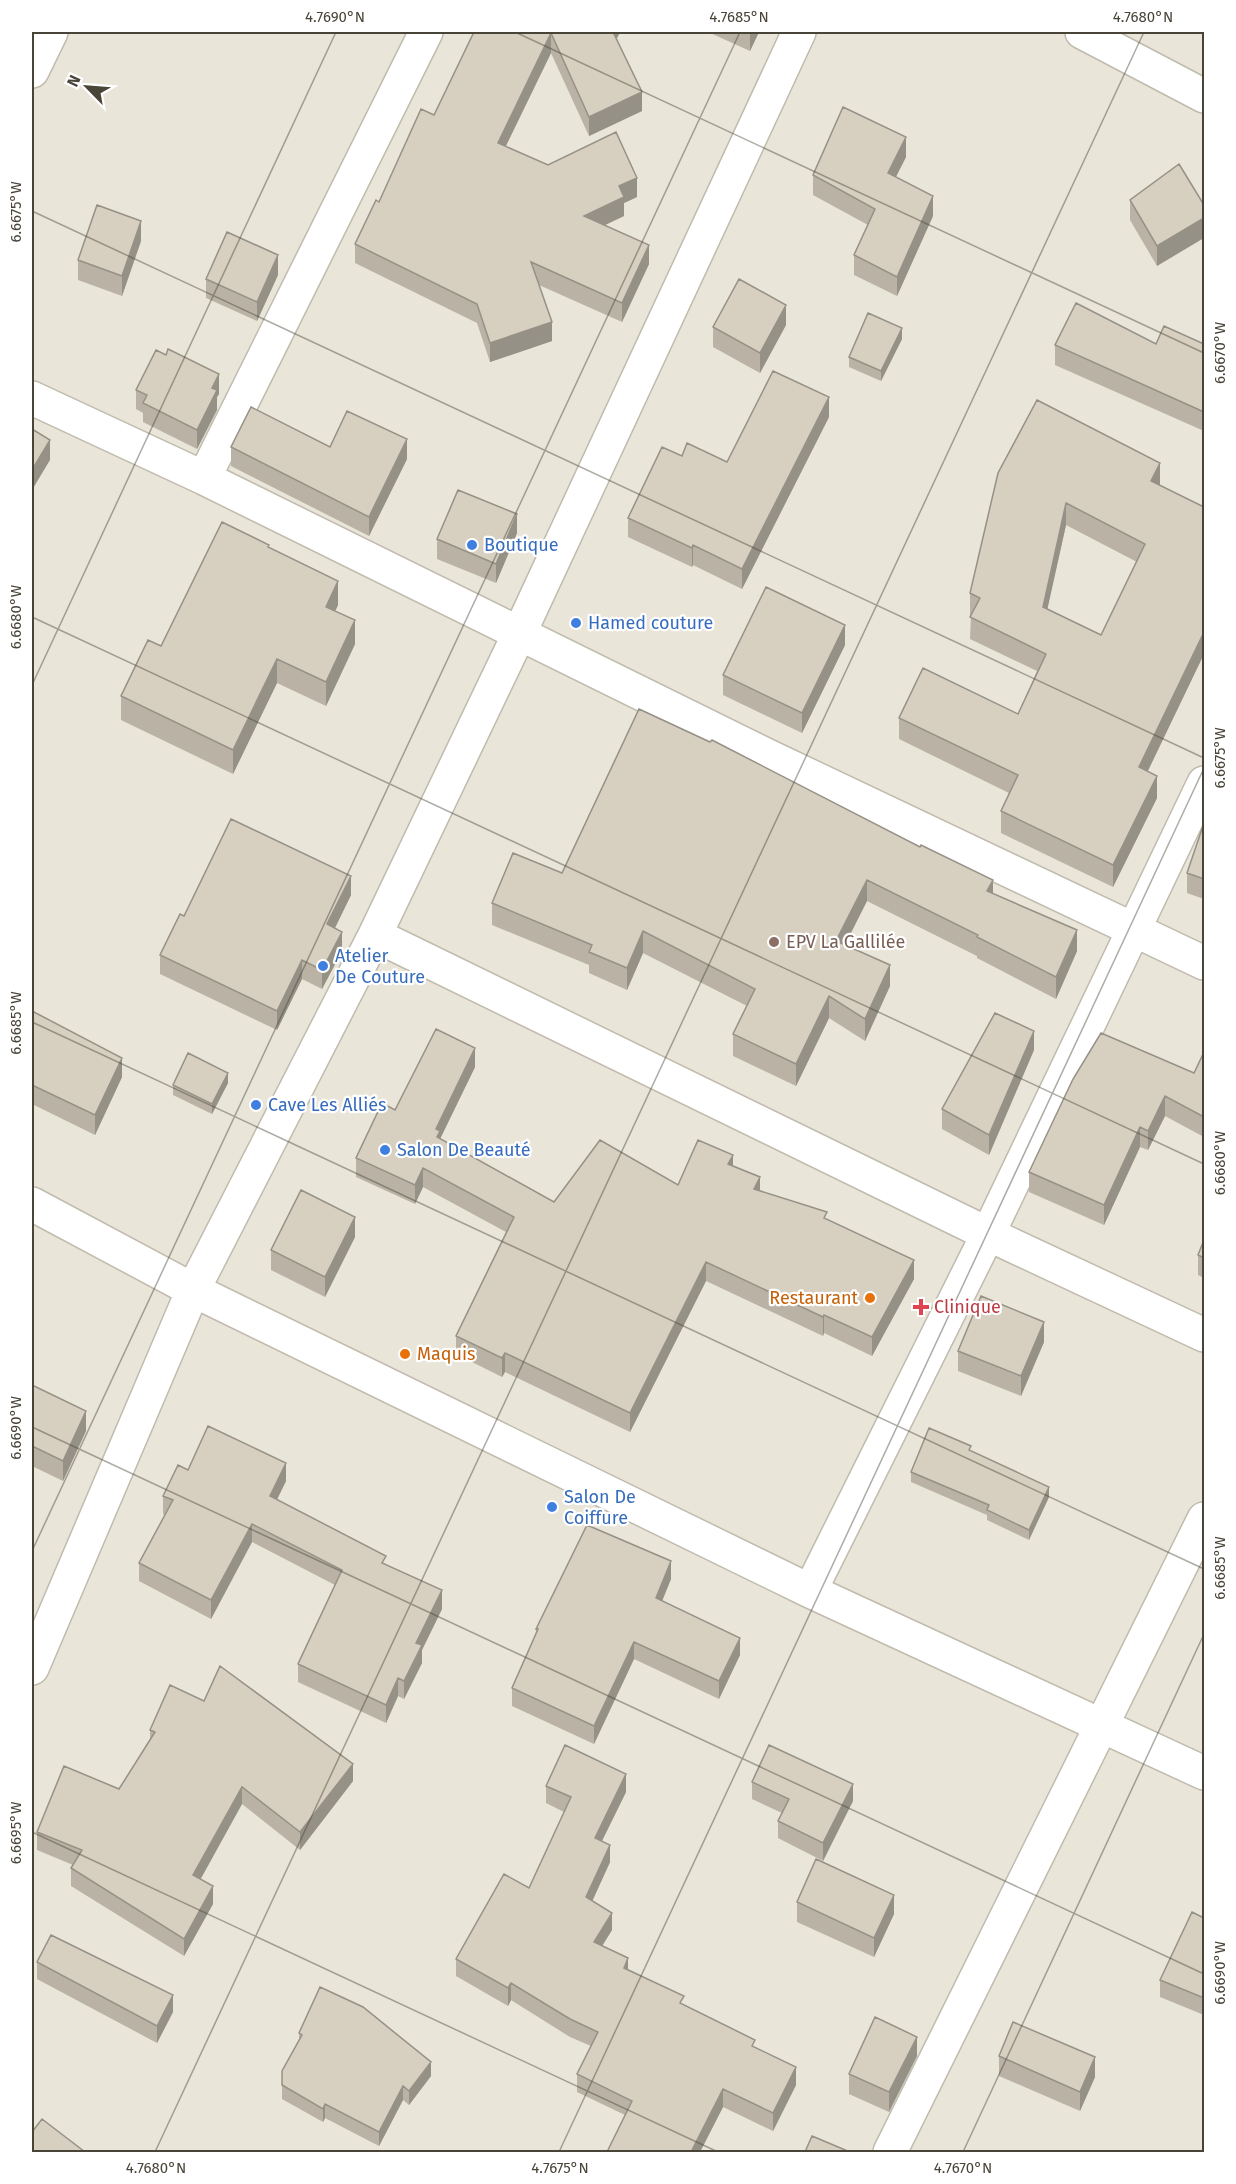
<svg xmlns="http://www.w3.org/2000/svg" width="1236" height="2184" viewBox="0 0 1236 2184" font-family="'Fira Sans',sans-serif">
<rect width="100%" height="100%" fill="#f5f3eb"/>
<path fill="#e9e5d9" d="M32,32H1204V2152H32Z"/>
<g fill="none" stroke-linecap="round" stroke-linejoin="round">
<defs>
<path id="minor" d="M1082,32L1204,96
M32,71L51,32
M32,398L204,478L770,757L1204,963
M204,478L426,32
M375,935L988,1234L1204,1335
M32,1204L193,1290L810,1591L1204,1773
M810,1591L988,1234L1204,783
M32,1668L193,1290L375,935L520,632L799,32
M890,2152L1204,1519"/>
</defs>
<use href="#minor" stroke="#c0bbad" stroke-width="36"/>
<use href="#minor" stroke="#fff" stroke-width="33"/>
</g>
<path fill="#b9b2a5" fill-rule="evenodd" d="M470,32H620L617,38L642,111L589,136L551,53L506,146L548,165L637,197L624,203V216L605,225L649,264L622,322L539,285L552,341L490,362L477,323L355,263V244L379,202L434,115L473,34Z
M708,32H759L750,51Z
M1197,32H1204V35Z
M906,157L896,177L933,216L897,296L854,275V255L868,225L813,195V175Z
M1130,200L1204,205L1157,266L1130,220Z
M141,241L122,296L78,280V260Z
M278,275L257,321L206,298V279Z
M786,325L760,373L713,347V327Z
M902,339L881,381L849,367V357Z
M1156,344H1204V431L1055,365V345Z
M136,390L219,394L217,397V410L197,449L143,422V413L136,409Z
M829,417L742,589L693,565L692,567L628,537V518L682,456L727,462Z
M231,447H330L407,459L369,536L231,466Z
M998,473L1160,485L1204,507V654L1148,771L1157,798L1113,887L1001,833V811L1009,793L899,739V718L1018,714L1037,671L970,639L971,615H970V593ZM1066,525L1137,562L1101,635L1047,609Z
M517,533L496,583L437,559V539Z
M269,548L338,605L335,611L355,644L326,706L277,683L233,774L121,720V696L161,646Z
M845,645L802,733L723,695V675Z
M639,709L993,894L1077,951L1056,999L977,958V956L867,901L845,945L890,986L865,1041L829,1018L796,1086L733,1056V1034L747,1006L643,953L627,990L589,973V965L492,925V903L562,873Z
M1204,823V899L1187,893V873Z
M351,895L335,928L342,951L322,989L302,979L277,1030L160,974V955L184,916Z
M32,1011L122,1077L95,1135L32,1104Z
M1034,1050L989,1155L942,1129V1109Z
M1204,1052V1137L1165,1116L1148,1150L1140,1147L1104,1225L1029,1192V1172L1194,1073Z
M475,1067L440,1139L554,1202L678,1185L733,1166L760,1191L827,1219L914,1279L872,1356L824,1333L823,1336L706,1281L630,1432L505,1372L502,1377L456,1354V1336L506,1232L423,1187L415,1204L356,1177V1158L395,1110Z
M228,1083L212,1114L173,1095V1085Z
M355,1237L325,1297L271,1270V1250Z
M1204,1240V1278L1198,1275V1255Z
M1044,1342L1021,1396L958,1371V1351Z
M32,1385L86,1431L63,1481L32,1466Z
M971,1451L1049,1497L1029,1540L987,1520V1515L911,1482V1472Z
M188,1470L286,1481L277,1499L386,1564L442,1609L422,1650V1663L404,1699L398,1696L386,1723L298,1682V1664L335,1585L252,1542L211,1619L139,1581V1563L165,1515L163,1514V1496Z
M671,1579L662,1601L740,1655L719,1699L634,1659L594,1744L512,1706V1688L536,1634V1629Z
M150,1730L353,1781L300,1850L242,1804L200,1879L213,1904L184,1956L71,1886V1868L73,1865L37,1850V1832L119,1789L150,1740Z
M752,1782L853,1801L823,1861L778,1838V1821L782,1813L752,1799Z
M546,1786L626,1792L602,1841L610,1862L592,1901L612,1930L602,1946L628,1970L684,2005L755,2048L796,2085L773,2131L723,2107L700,2152H607L625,2115L577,2092V2074L591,2046L570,2037L511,2000L508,2006L456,1976V1959L529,1888L564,1812L546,1803Z
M797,1902L894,1914L874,1957L797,1922Z
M1204,1918V2015L1160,1997V1980Z
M37,1962L173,2012L157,2043L37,1979Z
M299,2033L431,2076L409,2105L403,2100L379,2146L325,2118L323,2122L282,2099V2071L299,2039Z
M917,2056L889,2112L849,2094V2074Z
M999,2056L1095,2077L1080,2111L999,2076Z"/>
<path fill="#969186" d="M612,32H620L612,48Z
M750,32H759L750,51Z
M551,33V53L498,162V143Z
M642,92V111L589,136V117Z
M906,137V157L888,192V173Z
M637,178V197L624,203V216L584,235V216L619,186Z
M933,196V216L897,296V277Z
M1204,218V238L1157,266V246Z
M141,221V241L122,296V276Z
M649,245V264L622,322V303Z
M278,255V275L257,321V302Z
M786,305V325L760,373V353Z
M552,322V341L490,362V343Z
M902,328V339L881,381V371Z
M219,374V394L217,397V410L197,449V430L212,388Z
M829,397V417L742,589V569Z
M407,439V459L369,536V517Z
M50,440V460L32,490V470Z
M1160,463V485L1151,503V481Z
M1066,503V525L1043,629V607Z
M517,514V533L496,583V564Z
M693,545V565L692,567V548Z
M338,581V605L326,631V607Z
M355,620V644L326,706V682Z
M845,625V645L802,733V713Z
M1204,632V654L1139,789V767Z
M277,659V683L233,774V750Z
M1157,776V798L1113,887V865Z
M351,876V895L327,944V924Z
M867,880V901L836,962V941Z
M993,880V901L987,891Z
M1077,930V951L1056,999V977Z
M643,931V953L627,990V968Z
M342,932V951L322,989V970Z
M302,960V979L277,1030V1011Z
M890,965V986L865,1041V1019Z
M829,996V1018L796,1086V1064Z
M1034,1031V1050L989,1155V1135Z
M475,1048V1067L440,1139V1149L436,1129Z
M122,1058V1077L95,1135V1115Z
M228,1073V1083L212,1114V1104Z
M1165,1096V1116L1148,1150V1131Z
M1140,1127V1147L1104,1225V1205Z
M733,1155V1173L728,1164Z
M423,1168V1187L415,1204V1185Z
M760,1177V1195L754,1189Z
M355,1217V1237L325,1297V1277Z
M914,1260V1279L872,1356V1337Z
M706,1262V1281L630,1432V1413Z
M824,1315V1333L823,1336V1317Z
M1044,1322V1342L1021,1396V1376Z
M505,1353V1372L502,1377V1358Z
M86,1411V1431L63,1481V1461Z
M286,1463V1481L270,1514V1496Z
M1049,1487V1497L1029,1540V1530Z
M252,1524V1542L211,1619V1600Z
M671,1561V1579L656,1616V1598Z
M442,1590V1609L422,1650V1663L404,1699V1681L416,1643Z
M740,1638V1655L719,1699V1681Z
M634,1642V1659L594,1744V1726Z
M398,1678V1696L386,1723V1705Z
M353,1764V1781L300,1850V1832Z
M626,1774V1792L595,1855V1838Z
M853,1784V1801L823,1861V1843Z
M242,1787V1804L193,1893V1875Z
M610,1845V1862L586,1915V1897Z
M213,1886V1904L184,1956V1939Z
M894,1895V1914L874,1957V1938Z
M612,1913V1930L594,1959V1942Z
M628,1958V1975L624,1968Z
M511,1983V2000L508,2006V1988Z
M173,1995V2012L157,2043V2026Z
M917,2037V2056L889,2112V2092Z
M1095,2057V2077L1080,2111V2092Z
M431,2062V2076L409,2105V2091Z
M796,2067V2085L773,2131V2113Z
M403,2086V2100L379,2146V2132Z
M723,2089V2107L700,2152H691Z
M325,2104V2118L323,2122V2109Z"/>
<path fill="#d7cfc0" stroke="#969186" stroke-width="1.5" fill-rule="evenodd" d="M474,32H613L642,92L589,117L551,33L498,143L548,165L616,132L637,178L619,186L624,197L584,216L649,245L622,303L531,262L552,322L490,343L477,304L355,244L376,200L379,202L421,109L434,115Z
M843,107L906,137L888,173L933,196L897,277L854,255L875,209L813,175Z
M1179,164L1204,205V218L1157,246L1130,200Z
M97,205L141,221L122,276L78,260Z
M227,232L278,255L257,302L206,279Z
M739,279L786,305L760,353L713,327Z
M1076,303L1156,344L1164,326L1204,344V412L1055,345Z
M868,313L902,328L881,371L849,357Z
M168,349L219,374L212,388L217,390L197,430L143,403L147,395L136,390L156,350L166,355Z
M773,371L829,397L742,569L693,545L692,548L628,518L662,447L682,456L687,443L727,462Z
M1037,400L1160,463L1151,481L1204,507V632L1139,767L1157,776L1113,865L1001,811L1018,775L899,718L923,668L1018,714L1046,654L970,617L980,598L970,593L998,473ZM1066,503L1145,544L1101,635L1043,607Z
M251,407L330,447L347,411L407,439L369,517L231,447Z
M32,429L50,440L32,470Z
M458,490L517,514L496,564L437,539Z
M222,522L269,545L268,547L338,581L326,607L355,620L326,682L277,659L233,750L121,696L148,640L161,646Z
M766,587L845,625L802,713L723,675Z
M639,709L710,742L712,740L920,847L921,845L993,880L987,891L1077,930L1056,977L977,937L978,935L867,880L836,941L890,965L865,1019L829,996L796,1064L733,1034L755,989L643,931L627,968L589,952L592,945L492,903L513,853L562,873Z
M231,819L351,876L327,924L342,932L322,970L302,960L277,1011L160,955L180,914L184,916Z
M1204,823V879L1187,873Z
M32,1011L122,1058L95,1115L32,1085Z
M995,1013L1034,1031L989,1135L942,1109Z
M436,1029L475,1048L436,1129L440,1131L437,1137L554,1202L600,1140L678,1185L698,1140L733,1155L728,1164L760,1177L754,1189L827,1212L824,1218L914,1260L872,1337L824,1315L823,1317L706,1262L630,1413L505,1353L502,1358L456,1336L514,1217L423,1168L415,1185L356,1158L382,1103L395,1110Z
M1101,1033L1194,1073L1204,1052V1117L1165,1096L1148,1131L1140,1127L1104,1205L1029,1172L1073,1079Z
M188,1053L228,1073L212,1104L173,1085Z
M301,1190L355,1217L325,1277L271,1250Z
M1204,1240V1258L1198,1255Z
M981,1296L1044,1322L1021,1376L958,1351Z
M32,1385L86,1411L63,1461L32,1446Z
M208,1426L286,1463L270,1496L386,1556L382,1563L442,1590L416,1643L422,1645L404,1681L398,1678L386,1705L298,1664L342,1570L252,1524L211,1600L139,1563L173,1500L163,1496L178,1465L188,1470Z
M929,1428L971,1446L969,1450L1049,1487L1029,1530L987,1510L989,1505L911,1472Z
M587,1525L671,1561L656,1598L740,1638L719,1681L634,1642L594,1726L512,1688L538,1629H536Z
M220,1666L353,1764L300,1832L242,1787L193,1875L213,1886L184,1939L71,1868L82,1850L37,1832L64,1766L119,1789L155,1732L150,1730L170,1685L204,1701Z
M565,1745L626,1774L595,1838L610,1845L586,1897L612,1913L594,1942L628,1958L624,1968L684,1996L680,2003L755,2040L752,2046L796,2067L773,2113L723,2089L691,2152H607L632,2101L577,2074L598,2032L570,2019L511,1983L508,1988L456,1959L504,1874L529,1888L571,1797L546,1786Z
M769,1745L853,1784L823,1843L778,1821L789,1799L752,1782Z
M816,1859L894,1895L874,1938L797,1902Z
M1192,1912L1204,1918V1998L1160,1980Z
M51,1935L173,1995L157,2026L37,1962Z
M320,1987L363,2007L431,2062L409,2091L403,2086L379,2132L325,2104L323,2109L282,2085V2071L302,2035L299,2033Z
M875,2017L917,2037L889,2092L849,2074Z
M1013,2022L1095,2057L1080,2092L999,2056Z
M42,2119L85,2152H32V2132Z
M812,2136L850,2152H805Z"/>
<path fill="none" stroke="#494438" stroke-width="1.5" stroke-opacity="0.45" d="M515,32L1204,353M32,211L1204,758M32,617L1204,1164M32,685L336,32M32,1022L1204,1569M32,1427L1204,1974M32,1551L740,32M32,1832L718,2152M155,2152L1144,32M559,2152L1204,768M963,2152L1204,1634"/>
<g fill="#3f7fe0" stroke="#fff" stroke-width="2">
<circle cx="472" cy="545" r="6"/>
<circle cx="576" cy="623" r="6"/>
<circle cx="323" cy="966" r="6"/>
<circle cx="256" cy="1105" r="6"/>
<circle cx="385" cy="1150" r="6"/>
<circle cx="552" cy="1507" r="6"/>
</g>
<circle fill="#8d6e63" stroke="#fff" stroke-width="2" cx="774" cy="942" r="6"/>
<g fill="#e8710a" stroke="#fff" stroke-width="2">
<circle cx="870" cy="1298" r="6"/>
<circle cx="405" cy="1354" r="6"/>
</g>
<path fill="#e0444e" stroke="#fff" stroke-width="2" d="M918 1298h6v6h6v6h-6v6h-6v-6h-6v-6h6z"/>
<g text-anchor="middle" stroke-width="4.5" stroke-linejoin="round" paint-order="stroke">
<g font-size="18" fill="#366cbe" stroke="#fff" text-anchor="start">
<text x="484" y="551">Boutique</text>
<text x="588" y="629">Hamed couture</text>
<text x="335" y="962">Atelier<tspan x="335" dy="21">De Couture</tspan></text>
<text x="268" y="1111">Cave Les Alliés</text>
<text x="397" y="1156">Salon De Beauté</text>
<text x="564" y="1503">Salon De<tspan x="564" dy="21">Coiffure</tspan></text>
</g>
<g font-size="18" fill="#785e54" stroke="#fff" text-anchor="start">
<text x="786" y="948">EPV La Gallilée</text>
</g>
<g font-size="18" fill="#c56008" stroke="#fff" text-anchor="end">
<text x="858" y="1304">Restaurant</text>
<text x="417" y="1360" text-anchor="start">Maquis</text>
</g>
<g font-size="18" fill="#be3a42" stroke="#fff" text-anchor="start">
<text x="934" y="1313">Clinique</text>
</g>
</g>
<rect width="1236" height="2184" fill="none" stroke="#ffffff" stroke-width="66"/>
<g transform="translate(87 87) rotate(295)" stroke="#ffffff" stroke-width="4.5" paint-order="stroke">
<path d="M0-4.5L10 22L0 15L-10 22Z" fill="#494438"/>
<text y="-9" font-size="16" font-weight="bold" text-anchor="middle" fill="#494438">N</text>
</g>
<rect x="33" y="33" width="1170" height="2118" fill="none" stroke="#494438" stroke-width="2"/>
<g font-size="15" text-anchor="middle" fill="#494438">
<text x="335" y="22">4.7690°N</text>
<text x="739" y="22">4.7685°N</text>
<text x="1143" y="22">4.7680°N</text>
<text transform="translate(16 212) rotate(-90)" y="5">6.6675°W</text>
<text transform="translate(1220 353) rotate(-90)" y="5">6.6670°W</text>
<text transform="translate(16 617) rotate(-90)" y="5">6.6680°W</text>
<text transform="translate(1220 758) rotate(-90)" y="5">6.6675°W</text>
<text transform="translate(16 1023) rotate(-90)" y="5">6.6685°W</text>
<text transform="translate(1220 1163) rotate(-90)" y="5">6.6680°W</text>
<text transform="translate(16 1428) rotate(-90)" y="5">6.6690°W</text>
<text transform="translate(1220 1568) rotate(-90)" y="5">6.6685°W</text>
<text transform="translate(16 1833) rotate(-90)" y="5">6.6695°W</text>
<text transform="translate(1220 1973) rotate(-90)" y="5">6.6690°W</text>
<text x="156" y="2173">4.7680°N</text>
<text x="560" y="2173">4.7675°N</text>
<text x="963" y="2173">4.7670°N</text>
</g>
</svg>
